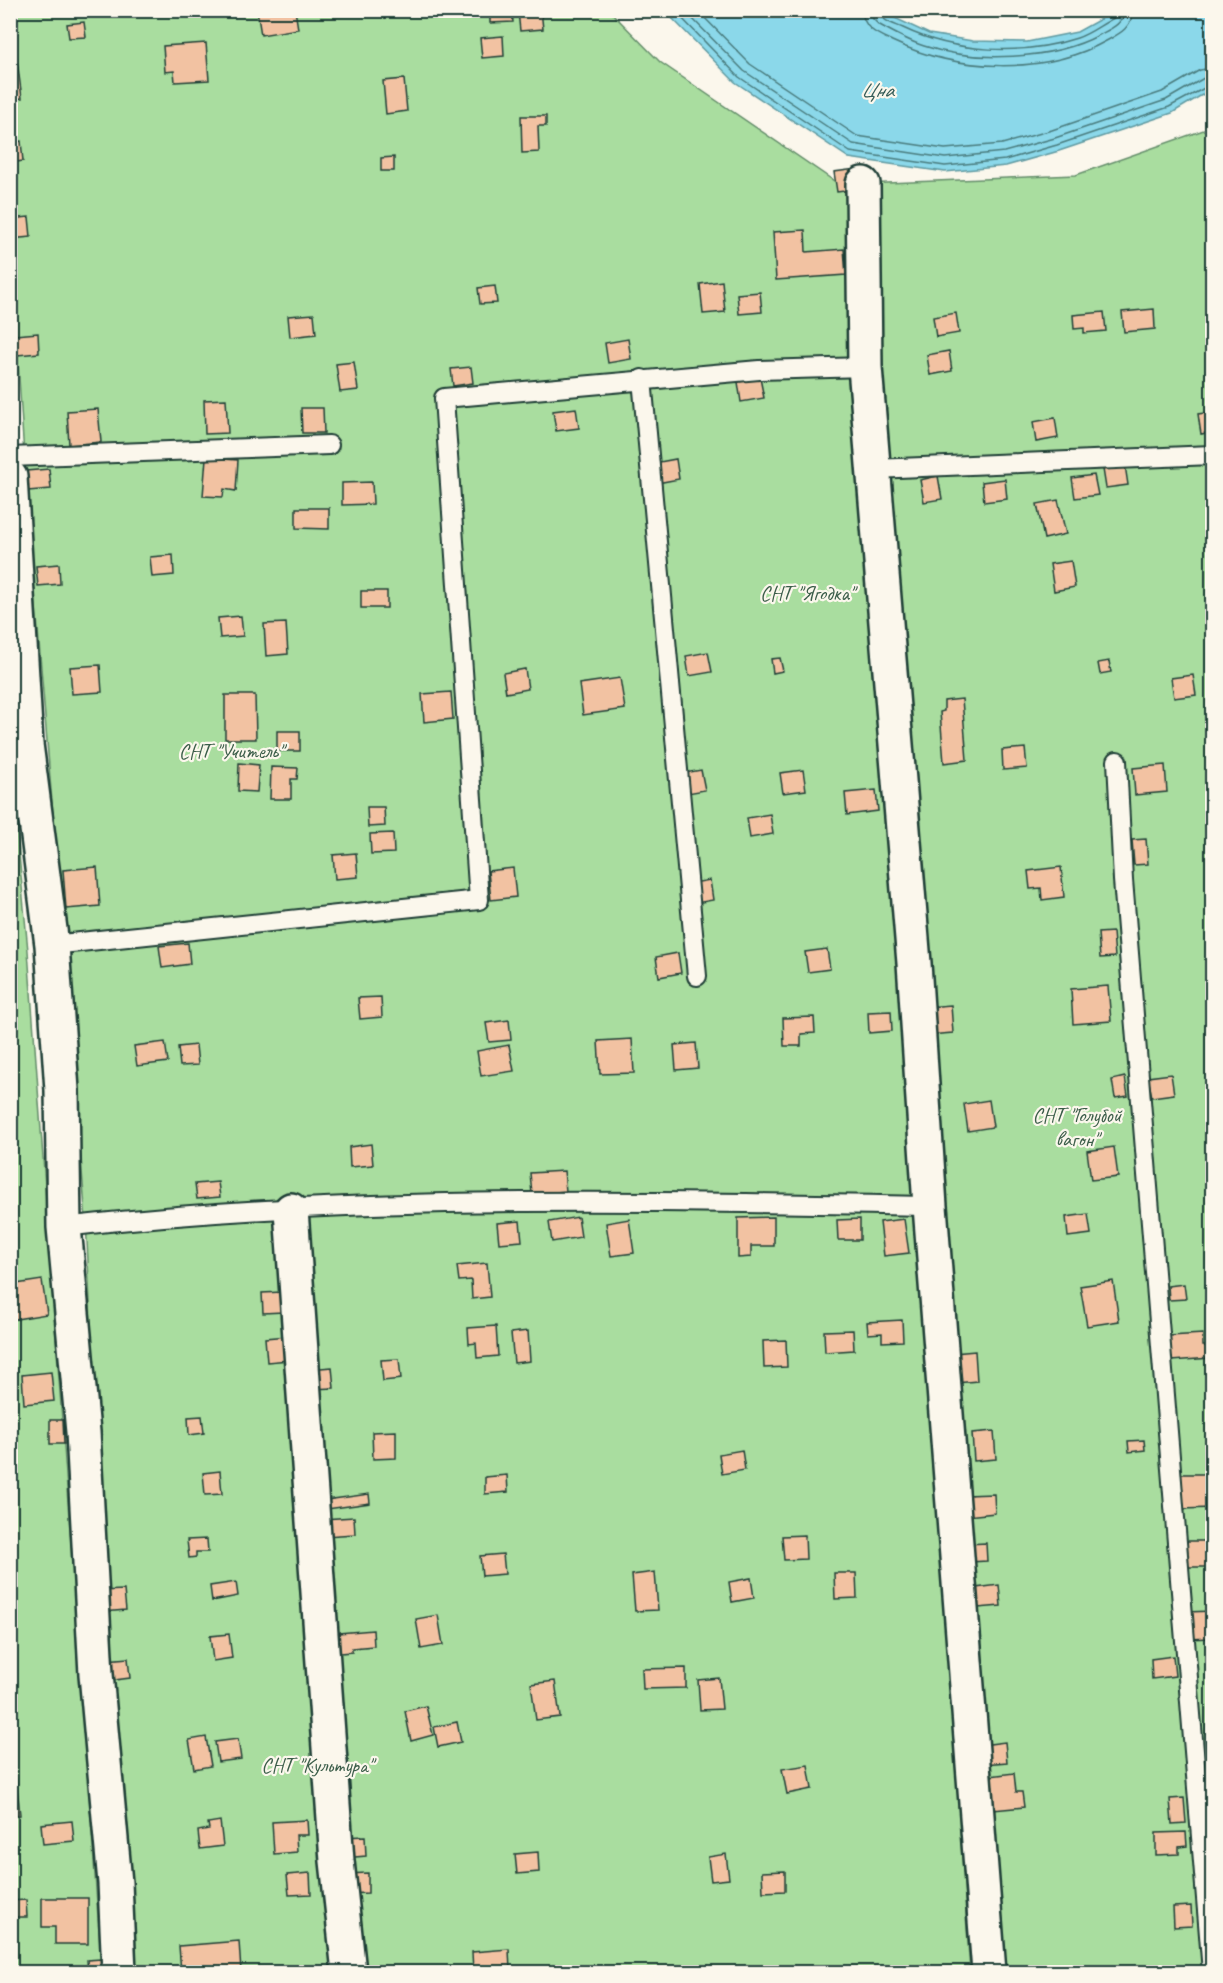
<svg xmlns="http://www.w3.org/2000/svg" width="1223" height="1983" viewBox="0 0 1223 1983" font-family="Caveat,sans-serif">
<rect width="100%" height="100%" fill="#fbf7ec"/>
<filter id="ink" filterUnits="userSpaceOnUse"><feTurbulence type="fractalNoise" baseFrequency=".0167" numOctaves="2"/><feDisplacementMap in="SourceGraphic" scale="12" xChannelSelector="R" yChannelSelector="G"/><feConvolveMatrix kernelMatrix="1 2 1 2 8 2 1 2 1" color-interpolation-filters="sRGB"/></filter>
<g filter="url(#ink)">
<path fill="#a9dd9f" stroke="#648d6a" stroke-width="1.5" d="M10,11H610L660,62L840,185L1076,175L1212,127V1972H1003L932,999L925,1321L970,1972H133L107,1655L86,1220L25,471L11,253Z
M10,758L28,951L102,1972H11Z"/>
<path fill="#8bd8ea" stroke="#609aa1" stroke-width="1.5" d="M665,11H880L929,34L973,41L1027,42L1077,32L1115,11H1212V89L1172,113L1059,151L1006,166L945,172L849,158L735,82Z"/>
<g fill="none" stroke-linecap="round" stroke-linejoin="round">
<path stroke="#4a7b7d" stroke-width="1.5" d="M674,10L739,77L850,152L945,166L1005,160L1057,145L1169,107L1212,84
M684,10L744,71L853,144L945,158L1004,152L1055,138L1166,100L1204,78L1212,77
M697,10L750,64L857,136L945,149L1002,144L1052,130L1162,92L1200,70L1212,68
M862,10C863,29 877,34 892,41C957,72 1044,76 1108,40C1121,33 1132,27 1133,10
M871,10L873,19L878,24C892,32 908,41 924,46C974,63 1053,60 1099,35C1110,29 1123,25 1124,10
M879,10C880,21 894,24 903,28C955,53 1023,56 1077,38C1090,34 1102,24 1114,18L1116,10"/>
</g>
<path fill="#f2c2a2" stroke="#1f3d34" stroke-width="1.5" d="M257,10H295L298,29L261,35Z
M490,10H512L513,22L490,23Z
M541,10L543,29L520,31L518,11Z
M84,22L86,37L69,38L67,24Z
M503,36L504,56L482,58L480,38Z
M206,43L209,80L175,82L174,71L165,72L163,46Z
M16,53L22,98L10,99V54Z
M404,79L407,111L386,114L383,81Z
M521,116H546V126H538L539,152L522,153Z
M21,141L23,161L10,163V142Z
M394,157V171H381V158Z
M856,169L860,189L837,192L834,172Z
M29,217L31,237L10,239V219Z
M805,230L806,252L844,249L846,275L776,280L773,232Z
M722,281L725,312L703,314L700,284Z
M495,286L497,303L480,304L478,288Z
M760,292L762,312L739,314L737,294Z
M1154,309L1155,329L1124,332L1122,312Z
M1104,312L1106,331L1084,333V328L1074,329L1073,315Z
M956,313L959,333L936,337L933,317Z
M314,314L316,334L290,337L288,316Z
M38,333L39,353L17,355L15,335Z
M628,339L631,359L608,363L605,343Z
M949,351L952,371L930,375L927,355Z
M354,362L358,390L340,392L336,364Z
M471,367L473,383L453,386L451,369Z
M760,378L764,398L741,402L738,382Z
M226,399L228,433L205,434L204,400Z
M301,408H323L324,433H302Z
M576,408L579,428L556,431L553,411Z
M98,409L101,442L69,445L67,411Z
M1212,412V432L1201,434L1198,414Z
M1055,418L1058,438L1036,442L1033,422Z
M206,458L238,460L236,491L224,489L223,497L203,496Z
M676,459L679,479L657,483L654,463Z
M1125,465L1128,485L1106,488L1103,469Z
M49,469L51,489L28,491L26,471Z
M1094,475L1098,495L1075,498L1072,478Z
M938,476L942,499L924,502L920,480Z
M1005,479L1007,499L984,502L982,482Z
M372,482L373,504L342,505V483Z
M1058,500L1066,534L1044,539L1037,504Z
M296,508H329V529L296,528Z
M173,555L174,575L152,577L150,557Z
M1071,561L1075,587L1054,591L1050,564Z
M59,564L60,584L38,586L36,566Z
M361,591H387V608H361Z
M241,616L243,636L220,638L218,618Z
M286,623L288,654L266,656L264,624Z
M708,652L712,672L689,676L686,656Z
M780,658L783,671L773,673L771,659Z
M1109,661L1111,672L1100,674L1098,663Z
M100,665L102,692L72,694L70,667Z
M525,669L528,689L506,693L503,673Z
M1193,675L1196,695L1174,698L1171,678Z
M620,678L625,709L583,715L579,684Z
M451,692L453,719L424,722L422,694Z
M225,695H255L256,739H225Z
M962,699L967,760L944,763L940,712L944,711V701Z
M277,731H300V751H277Z
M1025,748L1027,768L1003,770L1002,750Z
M239,763L259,765L257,792L238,791Z
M1165,765L1167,792L1135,795L1133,768Z
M271,767L298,768L297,779H291V799H270Z
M701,770L705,790L682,794L679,774Z
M803,770L806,790L783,793L780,773Z
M876,790L878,811L847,815L845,793Z
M367,807H384L385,826L368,827Z
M770,814L773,834L750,838L747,818Z
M393,833L394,853L371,854L370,834Z
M1146,839L1148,864L1134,865L1132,840Z
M356,853L358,877L335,879L333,855Z
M97,867L100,906L66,909L63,870Z
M1061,867L1064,897L1042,900L1041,888L1030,889L1028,871Z
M513,868L516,897L491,900L488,871Z
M710,880L713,900L691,904L687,884Z
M1113,932L1115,957L1100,958L1098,933Z
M188,943L190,964L162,968L159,946Z
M827,949L830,969L808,972L805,952Z
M678,953L681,973L659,977L656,957Z
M1108,986L1111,1021L1073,1024L1071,989Z
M381,997L382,1017L360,1019L358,998Z
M951,1005L953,1033L929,1035L927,1007Z
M891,1011L892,1031L869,1033L868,1012Z
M814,1017L815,1033L801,1034V1046H784L783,1018Z
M509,1020L511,1040L489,1042L486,1023Z
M632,1039L634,1073L600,1074L598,1041Z
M165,1042L168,1062L137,1066L134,1046Z
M696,1043L698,1068L676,1070L674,1045Z
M196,1045L198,1065L180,1066L178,1047Z
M509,1045L514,1071L481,1076L477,1051Z
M1171,1074L1174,1094L1152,1097L1148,1077Z
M1125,1077L1128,1096L1115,1098L1112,1080Z
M989,1100L993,1127L968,1131L964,1104Z
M371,1144L373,1165L350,1167L349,1147Z
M1114,1147L1118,1177L1091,1180L1087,1151Z
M564,1171L566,1191L532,1194L530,1173Z
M218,1182L220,1197L197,1199L195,1184Z
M1088,1214L1091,1234L1068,1237L1066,1217Z
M578,1217L581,1237L552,1242L549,1222Z
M774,1217V1246H751V1257L738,1258V1218Z
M629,1219L634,1253L611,1256L606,1223Z
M860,1219V1240H838L837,1220Z
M904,1219L909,1253L884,1256L880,1222Z
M520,1221L522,1241L499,1243L497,1223Z
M487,1263L490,1297L472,1299L471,1280L459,1281L457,1266Z
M42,1280L47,1314L10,1320V1285Z
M1113,1281L1119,1321L1087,1326L1080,1286Z
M1184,1284L1186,1299L1169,1300L1168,1286Z
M282,1292L283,1312L263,1313L262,1293Z
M902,1320L903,1341L882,1342V1333L868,1334L867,1322Z
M496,1326L498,1356L477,1358L476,1343L469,1344L468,1328Z
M853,1330L854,1350L825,1352L824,1331Z
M528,1331L530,1361L514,1363L511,1333Z
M1203,1334V1346H1210L1211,1358L1171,1361L1169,1336Z
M287,1336L289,1360L267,1362L265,1338Z
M786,1340L787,1367L764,1368L763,1341Z
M975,1351L977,1381L956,1383L954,1353Z
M399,1359L401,1379L383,1381L381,1360Z
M332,1367L334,1388L311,1389L309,1369Z
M51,1372L54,1401L24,1404L22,1375Z
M202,1416L204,1433L189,1435L188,1417Z
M50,1420H63L64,1444H50Z
M396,1431V1458L373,1459L372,1432Z
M994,1431L996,1459L974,1461L972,1433Z
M1144,1440L1145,1450L1129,1452L1128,1441Z
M742,1450L745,1470L722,1474L719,1454Z
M220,1471L222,1494L205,1495L203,1473Z
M1180,1474H1212V1508L1181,1509Z
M507,1475L508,1492L485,1494V1477Z
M369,1494L370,1503L320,1510L319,1501Z
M994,1494L995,1513L967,1516L965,1495Z
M354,1517L355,1534L325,1536L323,1519Z
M805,1535L806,1559L784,1560L782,1536Z
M207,1539L208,1552H196V1557L189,1558L187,1540Z
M1187,1541H1212V1567H1188Z
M986,1543L987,1561L969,1562L967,1544Z
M503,1554L505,1574L482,1576L480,1556Z
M655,1572L658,1610L635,1611L632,1575Z
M834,1573H856L857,1598L835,1599Z
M751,1578L754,1598L732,1602L729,1582Z
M236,1582L238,1596L212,1601L210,1586Z
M999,1585L1001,1606L978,1608L976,1588Z
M124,1590L126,1610L103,1612L101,1591Z
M1212,1611V1638L1188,1639L1187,1612Z
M438,1615L443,1645L421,1649L416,1619Z
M373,1630L374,1646L352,1648V1652L329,1654L327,1634Z
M229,1634L232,1658L213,1661L210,1636Z
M1173,1656L1175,1676L1152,1679L1151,1659Z
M128,1658L130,1678L107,1681L106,1660Z
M686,1668V1688L643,1689L642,1669Z
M719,1678L722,1709L700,1710L698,1680Z
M555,1681L560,1717L536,1720L531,1684Z
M426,1706L433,1735L411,1741L405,1711Z
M457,1722L461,1742L438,1747L434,1727Z
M206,1737L211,1766L194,1769L189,1740Z
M238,1739L241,1759L218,1762L215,1742Z
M1005,1742L1007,1762L984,1764L982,1745Z
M1212,1758V1779L1194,1780L1193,1759Z
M808,1765L812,1789L787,1794L782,1769Z
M1014,1773L1016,1792H1022L1024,1807L993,1810L990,1776Z
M10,1777H16L20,1815L10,1816Z
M1184,1798L1186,1823L1172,1824L1170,1799Z
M307,1820L308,1835H296L297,1852L274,1854L272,1822Z
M72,1821L74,1841L43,1844L41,1824Z
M220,1821L223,1846L200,1849L198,1831L209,1829L208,1823Z
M1186,1832L1187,1846L1179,1847V1854L1156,1855V1833Z
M365,1836L366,1856L344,1858L342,1837Z
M538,1852L539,1872L517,1874L515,1854Z
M726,1854L729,1879L711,1881L708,1857Z
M785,1871V1891L763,1892L762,1872Z
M310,1873L311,1894L289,1895L287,1875Z
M368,1873V1893L346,1894L345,1874Z
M42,1898H88V1944H55V1927H42Z
M26,1900L27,1917H10V1901Z
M1191,1906L1192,1926L1174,1927L1173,1907Z
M239,1941L241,1972H181L179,1946Z
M509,1949L510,1971L473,1972L472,1952Z
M101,1959L102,1972H88L87,1960Z
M588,1967V1972H558V1970Z"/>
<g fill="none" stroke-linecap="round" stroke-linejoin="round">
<defs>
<path id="lane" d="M642,379L697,976
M10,457L329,445
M874,469L1212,455
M1117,761L1123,880L1212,1972
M52,945L479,900L444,398L759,370L865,367
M64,1227C350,1194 642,1201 930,1206"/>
<path id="street" d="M863,184L865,367L914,963L930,1206L989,1972
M10,477L26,744L52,945L62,1090L64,1227L83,1432L96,1674L115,1883L119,1972
M291,1210L337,1861L349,1972"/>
</defs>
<use href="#lane" stroke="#1f3d34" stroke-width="22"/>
<use href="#street" stroke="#1f3d34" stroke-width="38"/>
<use href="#lane" stroke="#fbf7ec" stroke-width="18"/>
<use href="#street" stroke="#fbf7ec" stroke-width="33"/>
</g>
</g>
<g text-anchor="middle" stroke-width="4.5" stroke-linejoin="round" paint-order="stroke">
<g font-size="21" fill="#3b5d49" stroke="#fbf7ec">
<text x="807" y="600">СНТ "Ягодка"</text>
<text x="231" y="758">СНТ "Учитель"</text>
<text x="1077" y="1122">СНТ "Голубой<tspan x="1077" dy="24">вагон"</tspan></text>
<text x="317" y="1772">СНТ "Культура"</text>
</g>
<g font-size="22" font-style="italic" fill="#355c58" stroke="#fbf7ec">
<text x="877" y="97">Цна</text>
</g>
</g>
<rect width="1223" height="1983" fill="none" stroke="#fbf7ec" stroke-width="36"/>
<rect x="18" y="18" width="1187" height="1947" fill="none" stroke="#1f3d34" stroke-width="2" filter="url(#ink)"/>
</svg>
